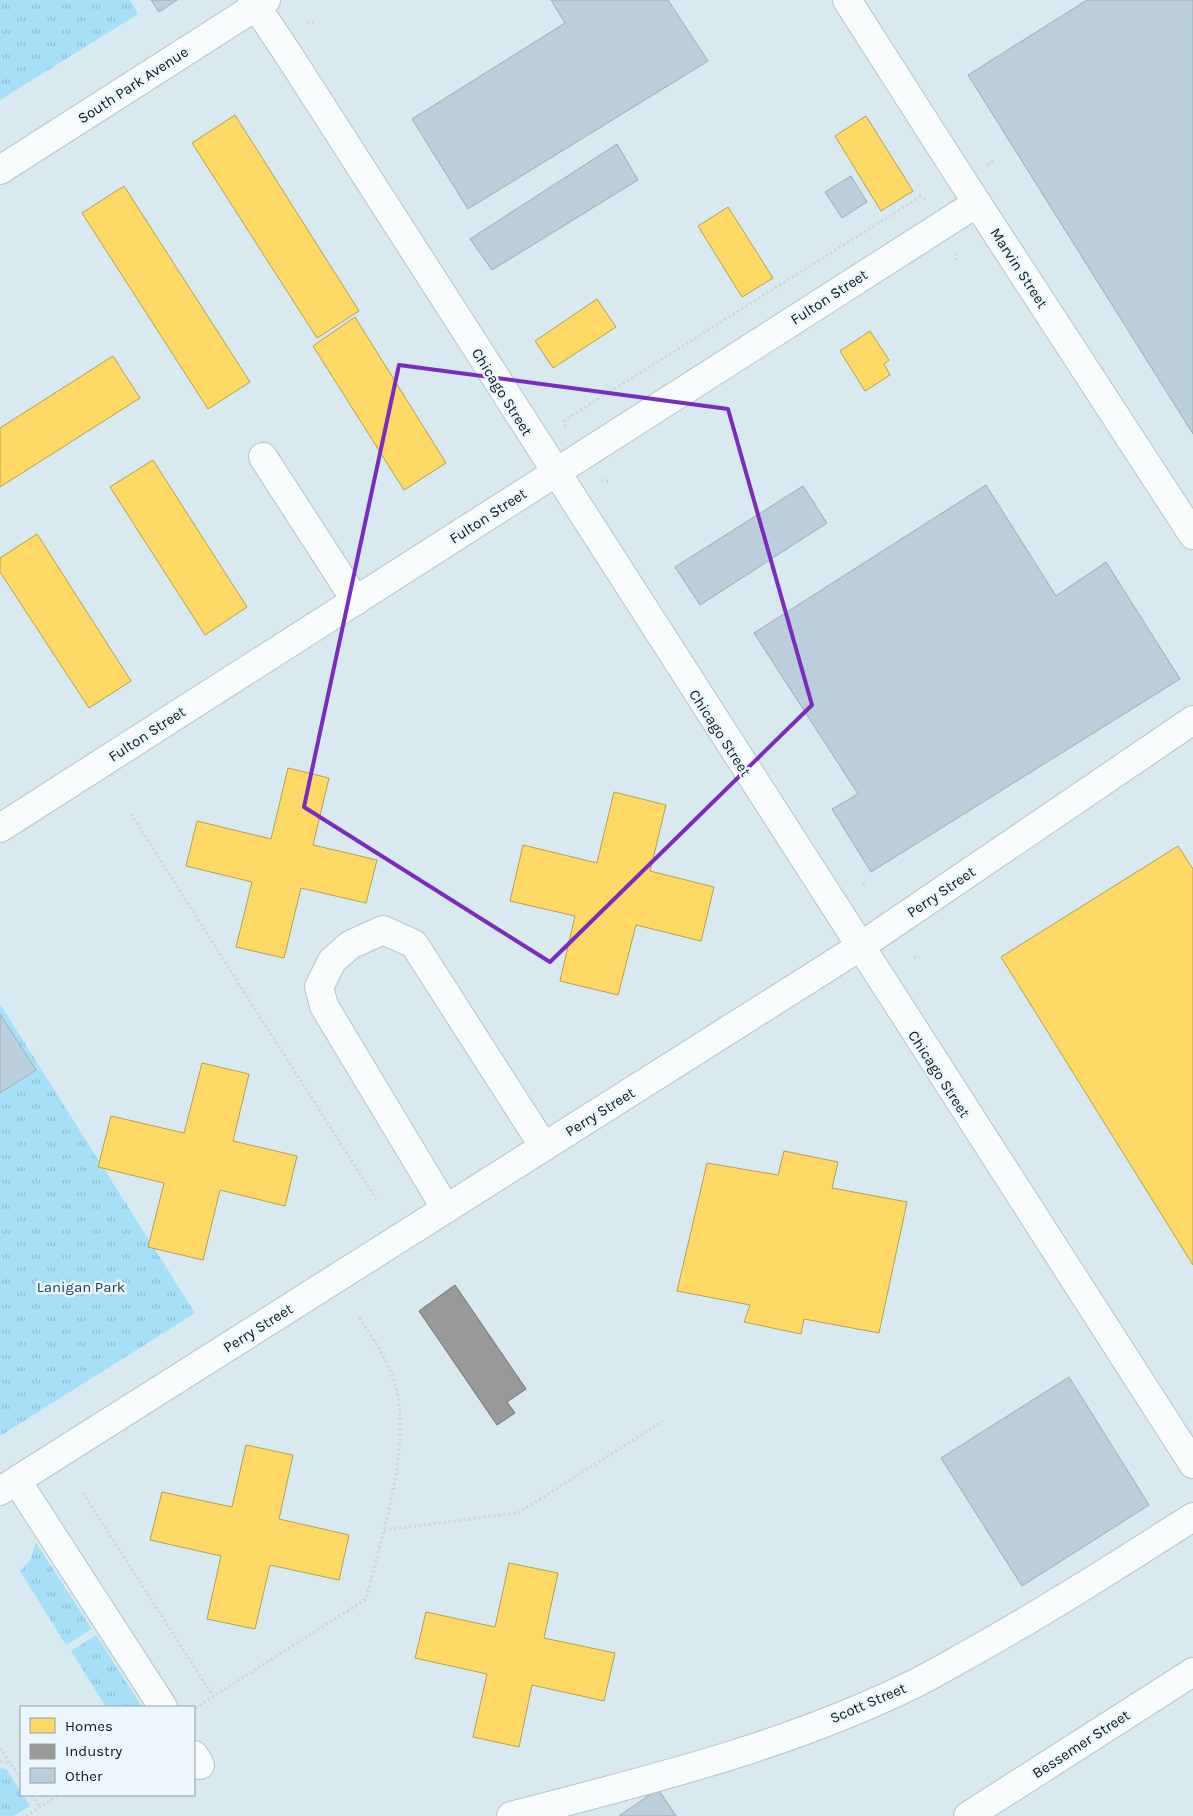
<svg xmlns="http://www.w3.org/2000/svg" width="1193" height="1816" viewBox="0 0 1193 1816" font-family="Karla,sans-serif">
<defs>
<pattern id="grass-tufts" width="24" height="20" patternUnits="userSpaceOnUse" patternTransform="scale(1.25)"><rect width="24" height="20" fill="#a5e0f6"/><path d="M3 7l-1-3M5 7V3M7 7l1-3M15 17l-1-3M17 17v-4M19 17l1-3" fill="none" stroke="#8dbfd2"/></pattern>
</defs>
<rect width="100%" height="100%" fill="#d8eaf0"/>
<path fill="url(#grass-tufts)" d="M0,0H130L138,14L0,100Z
M0,1004L195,1313L0,1436Z
M36,1543L92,1629L66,1645L20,1571L30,1560Z
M96,1635L142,1707H106L71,1651Z
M0,1768L6,1769L30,1806L14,1816H0Z"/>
<path fill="#ffd966" stroke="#b69f50" d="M235,115L359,311L317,338L192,143Z
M866,116L913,191L881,211L835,136Z
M124,186L250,382L208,409L82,213Z
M728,207L773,278L742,297L698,226Z
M597,299L616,327L553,368L535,341Z
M355,317L446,463L404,490L313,346Z
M870,331L889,360L884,364L890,375L865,391L840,351Z
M113,356L140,398L0,487V428Z
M153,460L247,607L205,635L110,487Z
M37,534L131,681L89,708L0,572V558Z
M288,768L329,778L313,845L377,860L366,903L301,888L284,958L236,947L252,882L186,866L197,821L271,839Z
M614,792L666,805L650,871L714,887L701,941L636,925L618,995L560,981L575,916L510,901L523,845L597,863Z
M1178,846L1193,869V1265L1001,957Z
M202,1063L249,1074L233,1141L297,1156L285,1206L220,1190L203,1260L148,1247L164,1183L98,1167L111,1116L184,1133Z
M784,1151L838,1162L832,1188L907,1202L879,1333L804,1319L801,1334L744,1322L750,1305L677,1291L707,1163L778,1175Z
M246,1445L293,1455L279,1519L349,1535L339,1580L270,1565L255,1629L207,1619L221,1556L150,1540L162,1492L232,1507Z
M509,1563L558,1573L544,1638L615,1653L604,1701L532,1685L519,1747L473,1737L487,1674L415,1658L426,1612L495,1627Z"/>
<path fill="#999" stroke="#6e7273" d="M455,1285L526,1389L507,1402L515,1413L497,1425L419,1311Z"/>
<path fill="#bbcedc" stroke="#a0acb2" d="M151,0H177L159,12Z
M551,0H668L708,61L468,209L412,119L565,23Z
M1087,0H1193V434L968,75Z
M617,144L638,180L492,270L470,239Z
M851,176L867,202L842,218L825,192Z
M986,485L1056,596L1106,562L1180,679L871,872L832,809L858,794L754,633Z
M803,486L827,523L700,605L675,567Z
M0,1014L36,1070L0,1093Z
M1069,1377L1149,1505L1022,1586L941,1458Z
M658,1789L676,1816H619Z"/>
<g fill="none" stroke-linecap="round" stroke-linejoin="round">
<defs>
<path id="minor" d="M252,0L290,57C588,528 889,997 1193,1464
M847,0L962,180L1193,535
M0,170L266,0
M263,457L356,601
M0,828L977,203
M446,1209L324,1006L319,987L332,961L350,945L383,930L414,944L544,1147
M17,1481L163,1707
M0,1491L858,948L1193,720
M194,1755L200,1765
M511,1816C649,1780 789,1746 918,1682C937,1672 956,1661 974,1651C1049,1609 1121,1563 1193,1517
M968,1816L1193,1672"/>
</defs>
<use href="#minor" stroke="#b6c5ca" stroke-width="30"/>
<path stroke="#d1d6d8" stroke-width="3" stroke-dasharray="2.5 2.5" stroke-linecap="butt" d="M307,22H315
M987,165L993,161
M956,253V260
M565,427V420L920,197L925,199
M601,480L609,482
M131,814L376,1199
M863,885L866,880
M914,957L920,958
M83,1493L213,1696
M384,1530L518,1513L663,1421
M195,1708L366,1599C381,1538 406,1466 399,1403C395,1371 376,1343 359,1317
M0,1748L21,1779
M0,1761L11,1763
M32,1795L40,1807
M26,1816L59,1795"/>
<use href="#minor" stroke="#f9fcfd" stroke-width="28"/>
</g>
<path fill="none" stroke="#7b2cbf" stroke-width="4" stroke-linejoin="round" d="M399,365L728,409L812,705L550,962L304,807Z"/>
<g text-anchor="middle" stroke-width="5" stroke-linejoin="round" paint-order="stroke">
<g font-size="15" fill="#0b171b" stroke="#ebf7fc">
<text transform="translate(133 85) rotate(-33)" y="5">South Park Avenue</text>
<text transform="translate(1019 268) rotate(57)" y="5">Marvin Street</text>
<text transform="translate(829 297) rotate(-33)" y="5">Fulton Street</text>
<text transform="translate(502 392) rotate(58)" y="5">Chicago Street</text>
<text transform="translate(488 516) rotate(-33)" y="5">Fulton Street</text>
<text transform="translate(720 733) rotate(57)" y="5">Chicago Street</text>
<text transform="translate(147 734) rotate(-33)" y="5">Fulton Street</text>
<text transform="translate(941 892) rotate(-34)" y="5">Perry Street</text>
<text transform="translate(939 1074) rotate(57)" y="5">Chicago Street</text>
<text transform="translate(600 1112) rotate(-32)" y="5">Perry Street</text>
<text transform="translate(258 1328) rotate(-32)" y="5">Perry Street</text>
<text transform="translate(868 1703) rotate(-23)" y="5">Scott Street</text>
<text transform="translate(1081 1744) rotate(-33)" y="5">Bessemer Street</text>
</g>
<g font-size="15" fill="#194352" stroke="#ebf7fc">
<text x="81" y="1292">Lanigan Park</text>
</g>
</g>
<rect x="20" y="1706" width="175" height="90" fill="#ebf7fc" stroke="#919da2"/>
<rect x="30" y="1718" width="25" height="15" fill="#ffd966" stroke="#919da2"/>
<text x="65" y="1731" font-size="15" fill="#0b171b">Homes</text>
<rect x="30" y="1744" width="25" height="15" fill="#999999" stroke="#919da2"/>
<text x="65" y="1756" font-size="15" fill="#0b171b">Industry</text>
<rect x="30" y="1768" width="25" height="15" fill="#bbcedc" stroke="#919da2"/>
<text x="65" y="1781" font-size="15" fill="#0b171b">Other</text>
</svg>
